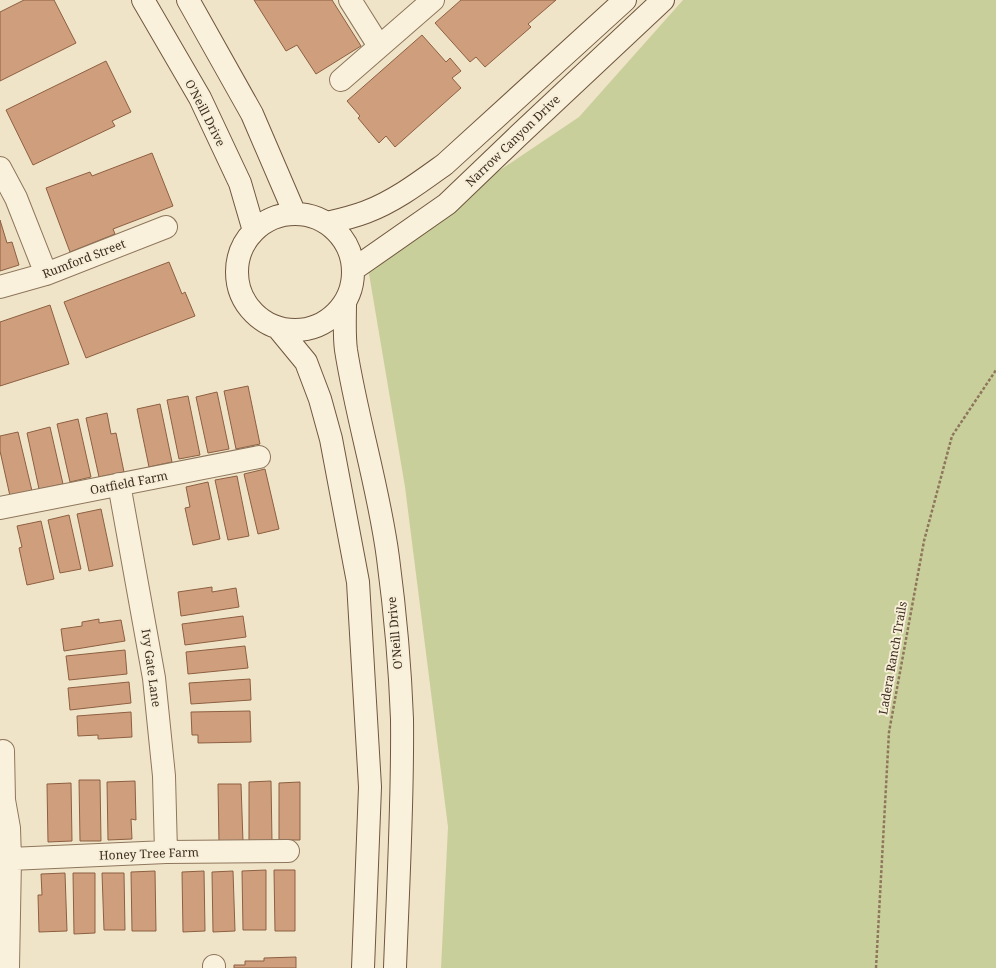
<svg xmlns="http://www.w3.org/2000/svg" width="996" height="968" viewBox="0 0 996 968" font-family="'Noto Serif',serif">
<rect width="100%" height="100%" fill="#f0e4c8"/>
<path fill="#c9cf9b" d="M683,0H996V968H441L448,827L405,487L366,256L506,166L579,117Z"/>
<path fill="#cf9f7d" stroke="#8d5f41" d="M24,0H54L76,43L0,81V12Z
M254,0H332L361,46L316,74L297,45L286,51Z
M461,0H556L528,24L531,27L485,67L476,57L470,62L435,23Z
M422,35L446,62L450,58L461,71L452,78L461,88L395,147L386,136L379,143L358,118L360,116L347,101Z
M106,61L131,112L112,121L115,126L33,165L6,110Z
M152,153L173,206L113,229L115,234L70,252L46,188L90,172L92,176Z
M0,220L7,243L12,242L19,265L0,271Z
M169,262L182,294L185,292L195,316L86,358L64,302Z
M50,305L69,364L0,386V322Z
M248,386L260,444L236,449L224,391Z
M217,392L229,449L208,453L196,397Z
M188,396L200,455L179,459L167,400Z
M160,404L172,462L149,467L137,409Z
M107,413L111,434L116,433L124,472L99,477L86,418Z
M78,419L91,477L70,482L57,424Z
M50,427L63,484L39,489L27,433Z
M18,432L32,491L10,496L0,451V436Z
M265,469L279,529L258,534L244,474Z
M237,476L249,536L228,540L215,480Z
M208,482L220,539L193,545L185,508L190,507L186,487Z
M101,509L113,566L89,571L77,514Z
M69,515L81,569L60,573L48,520Z
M41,521L54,579L27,585L19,548L22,547L17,526Z
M212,587V592L236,588L239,607L181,616L178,592Z
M243,616L246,637L185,645L182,624Z
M99,619V623L121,620L125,641L64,651L61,629L82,626V622Z
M245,646L248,668L188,674L186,652Z
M125,650L127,674L69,680L66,656Z
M250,679L251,700L191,704L189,683Z
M129,682L131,703L70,710L68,688Z
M250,711L251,742L198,743V735H192L191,712Z
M131,712L132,737L98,739V735L78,736L77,716Z
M79,780H100L101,841H80Z
M135,781L136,820L131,819L132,839L108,840L107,782Z
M271,781L272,842H249V782Z
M300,782V840H279V783Z
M71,783L72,841L48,842L47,784Z
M218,784H241L243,842L219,843Z
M266,870V930H243L242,871Z
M274,870H295V931H275Z
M155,871L156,931H132L131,872Z
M204,871L205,931L183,932L182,872Z
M233,871L235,931L213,932L212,872Z
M65,873L67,931L39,932L38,895H42L41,874Z
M73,873H95V933L74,934Z
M102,873H124L125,930H104Z
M296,957V968H234V965H245V961H264V958Z"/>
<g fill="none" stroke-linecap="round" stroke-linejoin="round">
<defs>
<path id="street" d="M350,0L379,46
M341,80L433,0
M0,168L16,198L46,274
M0,287L46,274L166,227
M119,484L154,678L164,776L166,852
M0,508L259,457
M3,751L4,800L9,828L10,859L8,968
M10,859L166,852L288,851
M214,966V968"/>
<path id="secondary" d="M143,0L200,98L240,183L254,231
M188,0L252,114L295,214
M237 272a58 58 0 1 1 116 0a58 58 0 1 1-116 0Z
M327,223C340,220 353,217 366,212C395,201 420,182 445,164L625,0
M354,269L447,204L519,135L663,0
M345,303C345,319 344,335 346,350C357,420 379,488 388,558C395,611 400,665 402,719C403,802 398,885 395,968
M278,328L306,362L320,399L331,439L358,582L370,787L363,968"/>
</defs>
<use href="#street" stroke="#8d765c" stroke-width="24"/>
<use href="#secondary" stroke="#6f573f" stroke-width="24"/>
<path stroke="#8d765c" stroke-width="2.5" stroke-dasharray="3 2" stroke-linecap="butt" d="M876,968L889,732L924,541L952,436L996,370"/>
<use href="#street" stroke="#faf1dc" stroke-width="22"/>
<use href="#secondary" stroke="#faf1dc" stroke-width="22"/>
</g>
<g text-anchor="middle" stroke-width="4" stroke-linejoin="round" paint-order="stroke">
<g font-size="12" fill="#3d2e20" stroke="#f7eed8">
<text transform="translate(205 113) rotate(63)" y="4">O'Neill Drive</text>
<text transform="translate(513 141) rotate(-44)" y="4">Narrow Canyon Drive</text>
<text transform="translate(84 259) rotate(-21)" y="4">Rumford Street</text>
<text transform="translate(129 483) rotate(-11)" y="4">Oatfield Farm</text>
<text transform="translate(395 633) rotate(-95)" y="4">O'Neill Drive</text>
<text transform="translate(893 658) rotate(-80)" y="4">Ladera Ranch Trails</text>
<text transform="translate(151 668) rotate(82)" y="4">Ivy Gate Lane</text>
<text transform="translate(149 854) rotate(-2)" y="4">Honey Tree Farm</text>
</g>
</g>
</svg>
